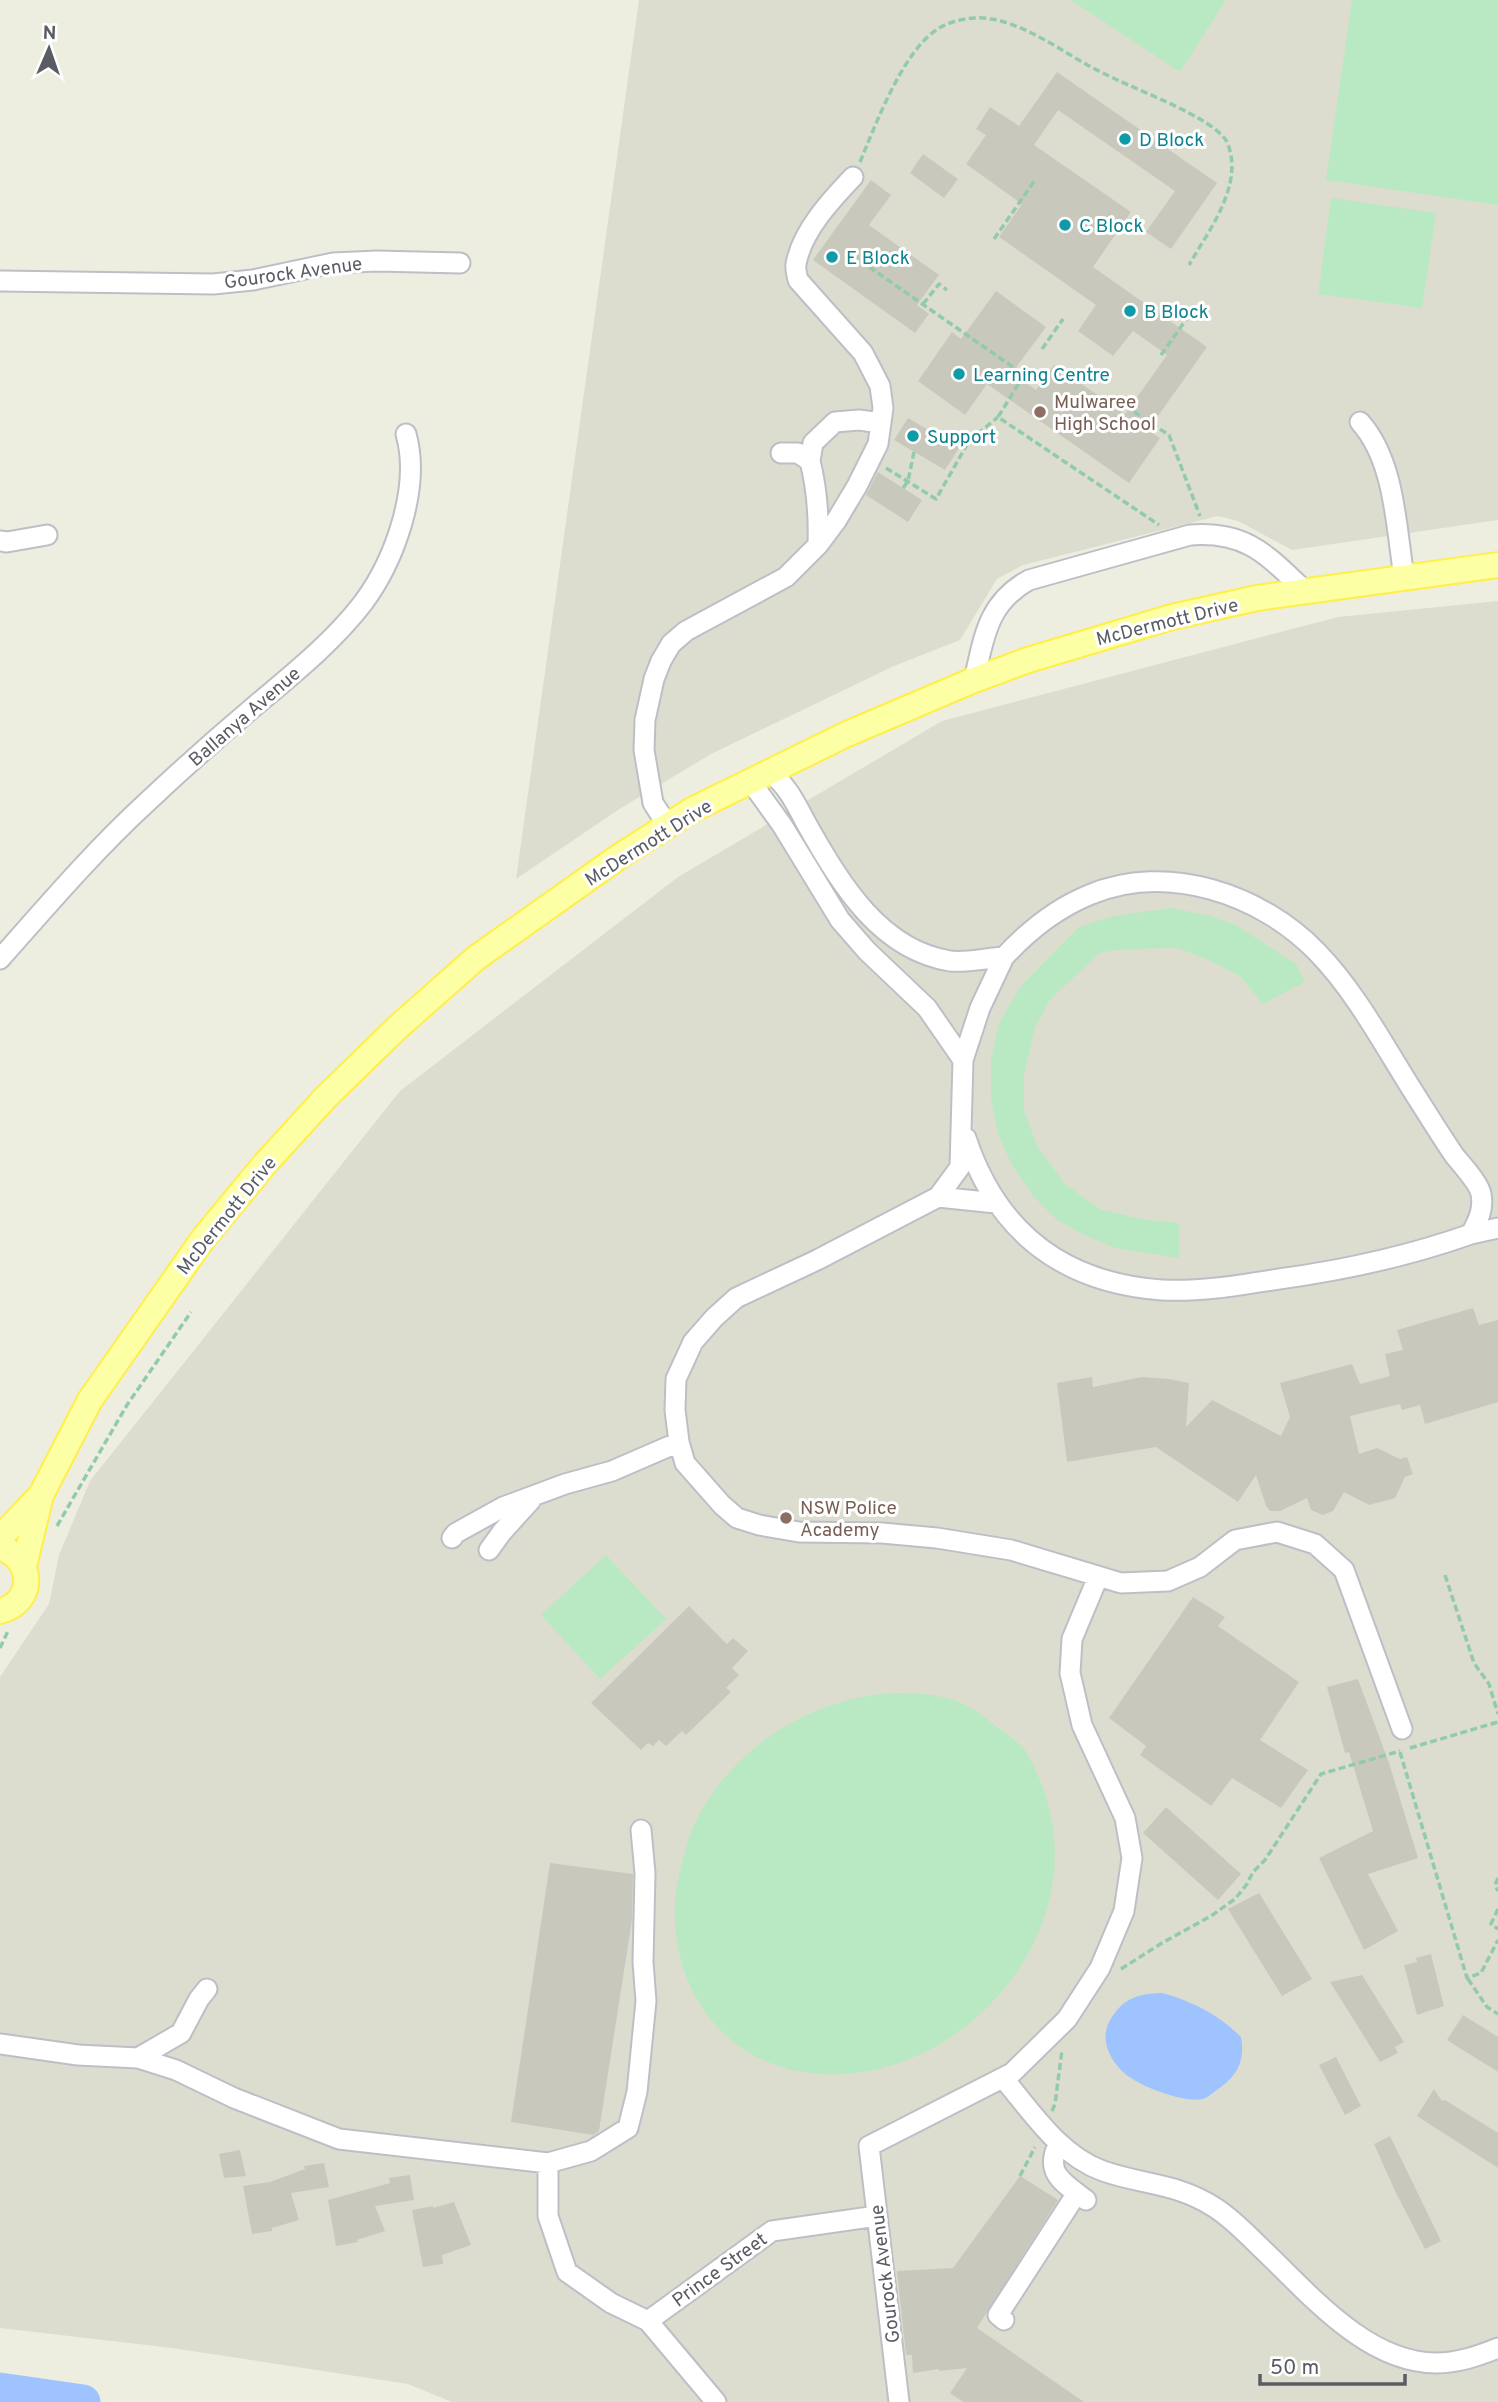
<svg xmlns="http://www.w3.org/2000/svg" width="1498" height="2402" viewBox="0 0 1498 2402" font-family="Overpass,sans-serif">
<rect width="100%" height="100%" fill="#eeeee0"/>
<path fill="#ddddcf" d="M639,0H1498V520L1292,550L1238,521L1218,516L1023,565L997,579L960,640L894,666L711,754L621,808L516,879Z
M1498,601V2402H452L408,2384L172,2348L0,2328V1677L49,1604L59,1555L90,1481L400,1091L678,877L942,721L1338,617Z"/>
<path fill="#b9e9c2" d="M1071,0H1226L1180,72Z
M1352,0H1498V205L1326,180Z
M1331,198L1436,213L1422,308L1318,294Z
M1171,908L1207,915L1236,925L1296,964L1305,982L1263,1004L1240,976L1206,959L1177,948L1124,949L1099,953L1050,1000L1035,1027L1024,1075V1110L1037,1146L1065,1184L1100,1209L1141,1219L1179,1223V1258L1115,1248L1084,1235L1056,1219L1034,1197L1012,1165L998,1134L991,1099V1060L999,1023L1020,987L1079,927L1113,916Z
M606,1555L666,1619L600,1679L541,1615Z
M890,1693C910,1693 930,1693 950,1699C966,1703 983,1715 996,1726C1005,1733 1016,1740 1024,1749C1028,1753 1030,1760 1033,1765C1055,1807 1061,1859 1048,1905C1021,2004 922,2081 819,2074C774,2071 732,2050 706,2013C674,1968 667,1912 683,1859C687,1846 690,1831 697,1819C734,1746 810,1700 890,1693Z"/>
<path fill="#9fc3ff" d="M1162,1993C1192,2001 1219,2015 1241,2037C1245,2058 1239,2074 1221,2087C1216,2090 1209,2097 1203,2099C1184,2104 1132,2084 1120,2069C1106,2054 1100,2034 1112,2017C1125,1997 1139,1994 1162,1993Z"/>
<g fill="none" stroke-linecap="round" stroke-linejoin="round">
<path stroke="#9fc3ff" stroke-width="35" d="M0,2390L83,2402"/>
</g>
<path fill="#c9c8bd" d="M1057,72L1217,183L1171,249L1146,232L1175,191L1058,110L1034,145L1131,212L1093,267L1207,347L1148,430L1160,438L1129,483L987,384L965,415L918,381L952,332L961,339L996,291L1046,327L1012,373L1036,390L1054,365L1125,414L1167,355L1133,331L1113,356L1078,331L1096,305L999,237L1022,204L966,164L986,135L976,129L990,107L1019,126Z
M923,154L958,179L944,198L910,173Z
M871,180L891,195L869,225L939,275L917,305L929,314L915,333L813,260Z
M908,418L959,448L945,470L894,440Z
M878,472L922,500L908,522L866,495Z
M1473,1308L1479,1325L1498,1320V1402L1425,1424L1420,1405L1402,1410L1400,1404L1350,1416L1359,1454L1377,1448L1400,1459L1407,1457L1413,1474L1405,1477L1395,1498L1369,1505L1344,1492L1333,1511L1323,1515L1311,1510L1307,1498L1280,1511H1270L1266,1506L1256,1475L1238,1502L1156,1447L1067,1462L1057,1383L1092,1377L1093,1387L1142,1377L1169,1379L1189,1383L1186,1427L1212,1400L1281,1436L1290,1417L1280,1383L1352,1364L1360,1384L1390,1376L1385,1354L1403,1350L1397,1330Z
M1193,1597L1225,1617L1218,1626L1299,1682L1260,1740L1308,1770L1281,1808L1232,1778L1211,1806L1140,1755L1146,1746L1109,1718Z
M689,1606L727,1644L733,1638L748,1651L732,1668L739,1675L726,1688L731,1692L686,1735L682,1731L666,1746L659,1740L653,1746L648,1743L641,1750L591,1703Z
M1358,1679L1389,1763L1418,1858L1368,1874L1398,1931L1364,1950L1319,1858L1373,1831L1349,1752L1345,1753L1327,1687Z
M1166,1807L1241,1874L1218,1900L1143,1833Z
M550,1863L633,1874L632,1920L599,2131L593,2135L511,2122Z
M1259,1893L1312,1979L1282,1996L1228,1909Z
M1431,1954L1444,2006L1417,2015L1404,1965L1417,1962L1416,1958Z
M1362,1975L1404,2042L1395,2047L1398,2053L1380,2062L1330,1982Z
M1463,2015L1498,2037V2072L1447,2040Z
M1336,2057L1361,2106L1345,2115L1319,2065Z
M1434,2089L1442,2101L1445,2100L1498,2133V2168L1417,2116Z
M1390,2136L1441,2241L1425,2249L1395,2191L1374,2144Z
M240,2150L246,2176L224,2178L219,2154Z
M324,2163L329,2187L291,2193L299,2220L272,2228V2231L252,2234L243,2186L270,2182L305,2169L304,2166Z
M410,2175L414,2200L375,2206L385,2231L357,2240L358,2242L336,2246L328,2200L390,2183L389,2178Z
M1020,2176L1058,2200L977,2328L1084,2402H963L950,2393L967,2368L939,2371V2369L913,2373L912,2355H906L897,2271L953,2268Z
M454,2202L471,2245L442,2255L443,2264L423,2267L412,2210L433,2206V2208Z"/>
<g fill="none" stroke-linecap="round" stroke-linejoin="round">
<defs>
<path id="minor" d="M0,281L213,284L253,280L333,263L377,261L460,263
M1360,422C1395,461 1396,527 1404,577
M781,453H798L810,461C817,489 819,515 818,545
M810,461L813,443L835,422L859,420L881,423
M0,541L7,542L47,535
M974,680C984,638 987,603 1029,580L1190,535C1246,531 1266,554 1304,590
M771,773C790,788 798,809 810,830C842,886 881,950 950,961C966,963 987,958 1004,957C1028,931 1055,909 1089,895C1167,862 1261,894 1317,952C1355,991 1382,1042 1411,1088C1425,1110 1439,1133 1454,1155C1461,1164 1479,1183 1481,1194C1484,1209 1478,1221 1471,1234C1409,1256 1345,1270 1279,1279C1241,1285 1201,1292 1162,1290C1063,1283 997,1232 966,1138
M751,782L782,825L840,920L867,951L927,1008L963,1060L960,1167L938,1197L817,1260L736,1298L714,1318L693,1342L676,1379L675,1410L679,1442L685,1463L722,1505L737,1518L759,1525L799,1532L882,1533L937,1538L1011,1550L1121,1583L1168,1581L1200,1567L1235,1540L1277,1532L1315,1544L1344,1570L1402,1729
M668,826L653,803L644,750L645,720L654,679L661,661L671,644L686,631L786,577L818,545L836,521L857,486L878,444L883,408L880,386L863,353L798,280C797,275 795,269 796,264C802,231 831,200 853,177
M0,959C47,906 93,852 145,804C181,770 218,737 256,705C293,674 333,642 363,603C395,560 421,487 406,434
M963,1060L980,1008L1004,957
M938,1197L996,1203
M1471,1234L1498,1228
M452,1538L456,1533L503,1507L565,1484L612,1471L679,1442
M489,1550L502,1532L531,1500
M641,1830L645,1873L643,1962L646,2001L637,2092L628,2128L591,2151L548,2163V2216L567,2272L611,2303L648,2321L716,2402
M0,2044L78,2055L138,2058L181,2033L199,1999L207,1989
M138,2058L176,2070L234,2098L339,2139L548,2163
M1003,2078C1032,2112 1059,2155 1103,2171C1143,2185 1177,2183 1214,2207C1230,2217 1245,2232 1258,2245C1307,2291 1365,2363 1436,2363C1458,2363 1478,2356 1498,2348
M1059,2143C1043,2173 1064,2183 1086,2200
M1004,2320L998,2315L1077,2193
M648,2321L772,2231L877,2216
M899,2402L869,2146L1012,2073L1067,2019L1100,1968L1124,1911L1132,1858L1125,1818L1082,1725L1070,1673L1072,1639L1098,1577"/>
<path id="major" d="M0,1538L38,1498
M0,1547C34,1559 36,1602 0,1611
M24,1566L41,1495L90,1400L203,1239L264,1165L325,1098L398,1027L476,958L620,856L692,810L847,734L974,680L1028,660L1172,617L1257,598L1498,565"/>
</defs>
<use href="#minor" stroke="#bdbfc6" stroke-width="23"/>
<use href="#major" stroke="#ffef48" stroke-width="28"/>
<path stroke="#92caac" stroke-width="3.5" stroke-dasharray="7 3.5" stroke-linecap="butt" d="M860,162C876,124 904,47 941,27C956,19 975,16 992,19C1029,26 1061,51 1093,68C1129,87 1168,100 1203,121C1210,125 1224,135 1227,142C1245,184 1209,230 1189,265
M994,239L1035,180
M852,255L1020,372
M923,304L939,284L947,290
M1042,349L1063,319
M1161,355L1193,310
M1024,375L998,417L1159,525
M1125,406L1169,435L1200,516
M940,437L943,432L966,447
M886,468L936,499L969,441L998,417
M903,488L908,481L914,452
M57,1526L127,1405L191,1312
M1445,1575L1474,1663L1489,1684L1498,1714
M0,1648L8,1631
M1410,1748L1498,1722
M1400,1752L1467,1978L1481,1973L1498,1940
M1498,1878L1495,1885L1498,1891
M1498,1909L1491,1924L1498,1929
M1121,1969L1162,1943L1211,1916L1235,1899L1247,1884L1253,1872L1265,1860L1321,1774L1400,1751
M1468,1979L1487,2007L1498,2014
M1052,2111L1055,2104L1062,2050
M1020,2176L1035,2147"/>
<use href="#minor" stroke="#fff" stroke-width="19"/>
<use href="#major" stroke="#fcffa4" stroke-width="24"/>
</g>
<g fill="#0f9aa8" stroke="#fff" stroke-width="2.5">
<circle cx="1125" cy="139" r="7"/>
<circle cx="1065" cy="225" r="7"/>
<circle cx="832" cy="257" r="7"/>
<circle cx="1130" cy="311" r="7"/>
<circle cx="959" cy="374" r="7"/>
<circle cx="913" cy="436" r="7"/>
</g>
<g fill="#8d6e63" stroke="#fff" stroke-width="2.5">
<circle cx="1040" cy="412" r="7"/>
<circle cx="786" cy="1518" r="7"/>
</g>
<g text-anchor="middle" stroke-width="6" stroke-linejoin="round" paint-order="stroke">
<g font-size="19" fill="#0d838f" stroke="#fff" text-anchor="start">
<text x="1139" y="146">D Block</text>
<text x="1079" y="232">C Block</text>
<text x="846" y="264">E Block</text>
<text x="1144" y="318">B Block</text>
<text x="973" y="381">Learning Centre</text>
<text x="927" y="443">Support</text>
</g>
<g font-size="19" fill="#595c63" stroke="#fff">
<text transform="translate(293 272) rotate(-8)" y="7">Gourock Avenue</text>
<text transform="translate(1167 621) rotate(-14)" y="7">McDermott Drive</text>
<text transform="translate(244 716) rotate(-41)" y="7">Ballanya Avenue</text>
<text transform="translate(648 842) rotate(-32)" y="7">McDermott Drive</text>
<text transform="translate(226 1215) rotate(-51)" y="7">McDermott Drive</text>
<text transform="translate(719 2269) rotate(-36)" y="7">Prince Street</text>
<text transform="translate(884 2274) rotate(-97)" y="7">Gourock Avenue</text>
</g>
<g font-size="19" fill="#785e54" stroke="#fff" text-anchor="start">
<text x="1054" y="408">Mulwaree<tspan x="1054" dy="22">High School</tspan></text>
<text x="800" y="1514">NSW Police<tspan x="800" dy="22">Academy</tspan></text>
</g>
</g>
<g transform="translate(49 49) rotate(2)" stroke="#ffffff" stroke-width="5" paint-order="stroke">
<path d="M0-5L12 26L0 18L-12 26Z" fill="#595c63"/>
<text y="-10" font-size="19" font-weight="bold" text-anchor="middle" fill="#595c63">N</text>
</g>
<path d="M1260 2374v10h145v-10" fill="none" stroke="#595c63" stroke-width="3.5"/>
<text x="1270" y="2374" font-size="21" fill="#595c63" stroke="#ffffff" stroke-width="5" paint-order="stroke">50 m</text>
</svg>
